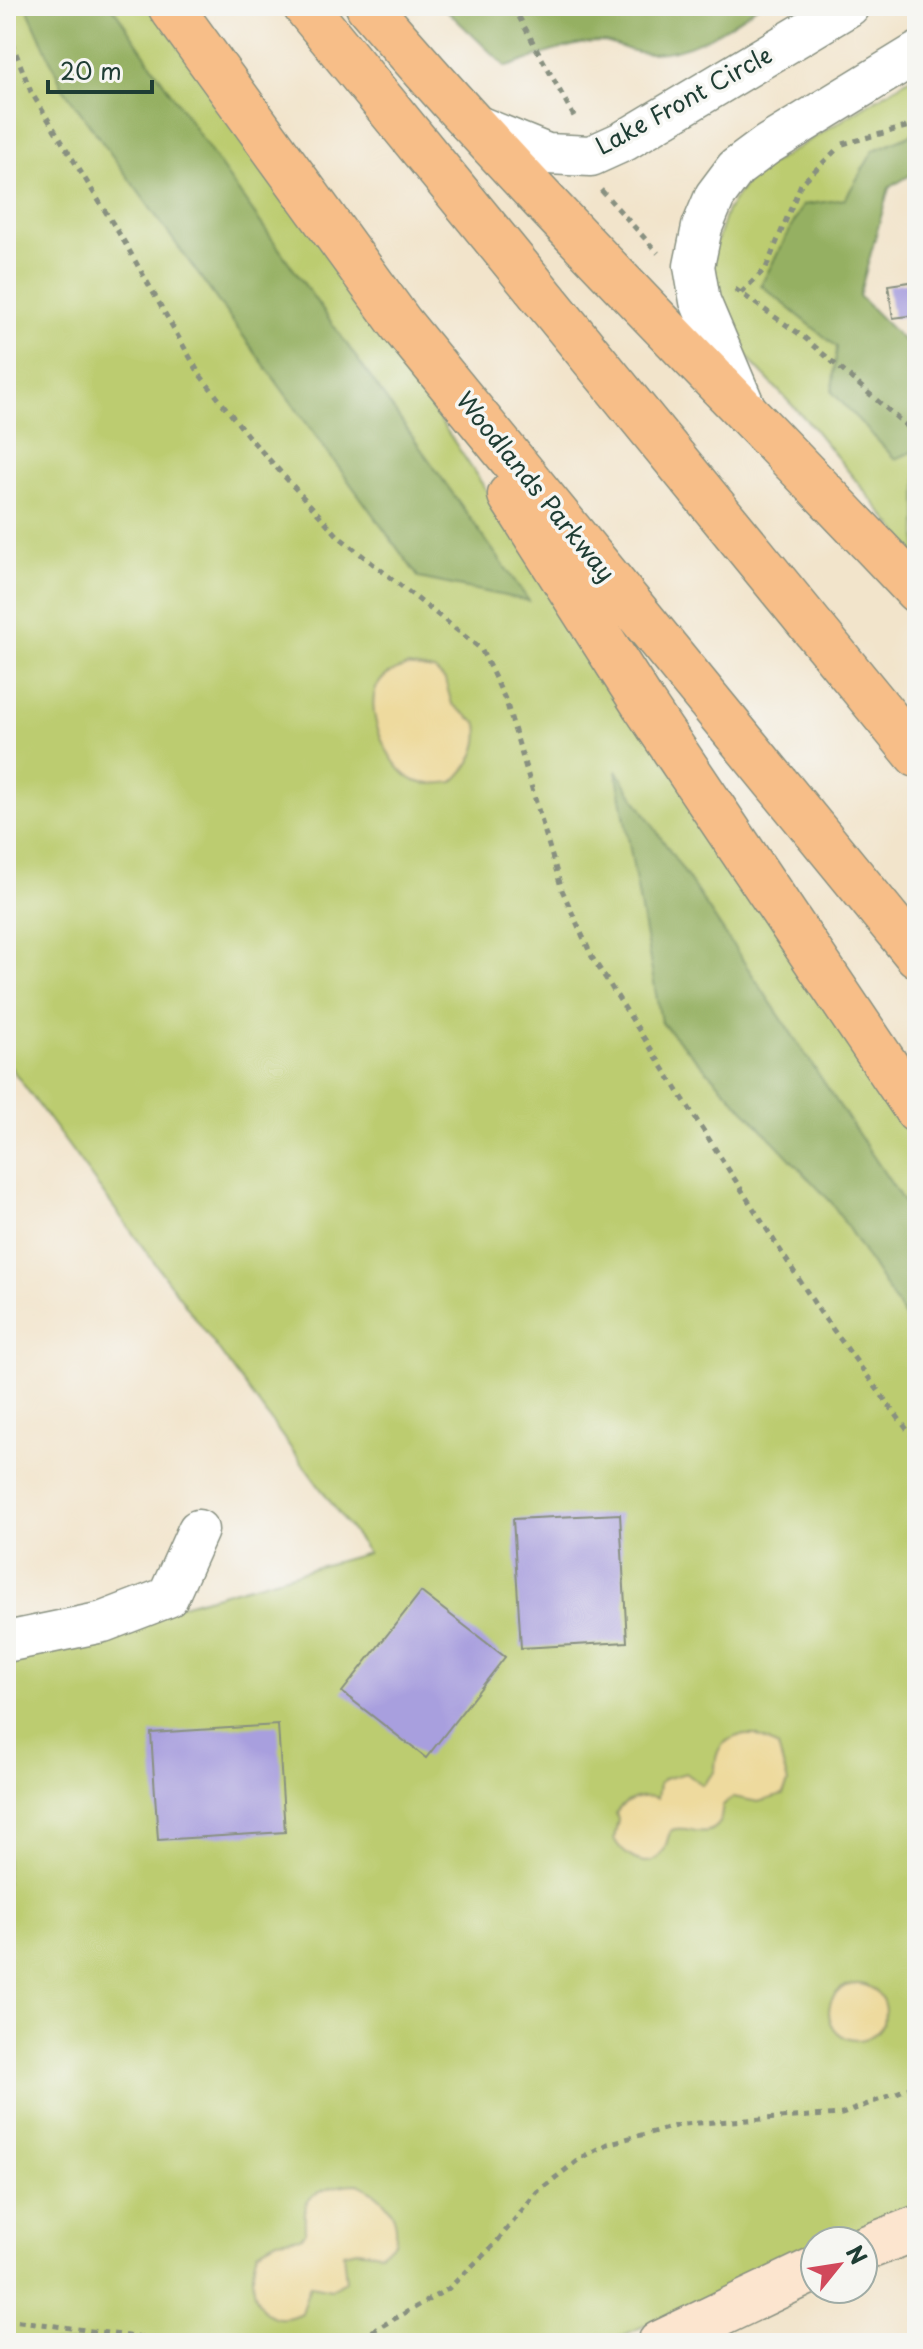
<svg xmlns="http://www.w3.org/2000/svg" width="923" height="2349" viewBox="0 0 923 2349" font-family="'Playpen Sans',sans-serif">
<rect width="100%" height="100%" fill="#f6f6f2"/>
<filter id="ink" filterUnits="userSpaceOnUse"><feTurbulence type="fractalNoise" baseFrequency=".0125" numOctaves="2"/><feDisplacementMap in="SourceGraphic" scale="16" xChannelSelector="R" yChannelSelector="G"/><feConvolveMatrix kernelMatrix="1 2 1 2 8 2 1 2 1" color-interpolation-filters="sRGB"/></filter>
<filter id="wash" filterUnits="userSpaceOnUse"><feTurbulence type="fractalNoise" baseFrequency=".006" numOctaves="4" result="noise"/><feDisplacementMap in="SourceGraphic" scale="32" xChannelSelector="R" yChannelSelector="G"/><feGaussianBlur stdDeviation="1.8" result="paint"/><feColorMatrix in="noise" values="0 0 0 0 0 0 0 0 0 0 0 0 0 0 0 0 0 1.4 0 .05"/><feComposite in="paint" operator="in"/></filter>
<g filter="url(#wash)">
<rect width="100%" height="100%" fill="#f2e4cb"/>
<path fill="#bccc6f" stroke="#6e8452" stroke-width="2" d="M6,6H150L290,194L917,1140V2204L833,2241H815V2249L606,2343H6V1654L368,1553L6,1061Z
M917,74V132L874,150L845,200L761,285L838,347L895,458L917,450V556L811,425L754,365L728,329L712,289L713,253L727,210L750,177Z"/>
<path fill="#95b062" stroke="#5a764b" stroke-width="2" d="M26,6H112L219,164L529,601L419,578L63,88Z
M442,6H758C725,30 682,59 638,52C627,50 614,43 602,42C570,42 536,58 506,67Z
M917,132V171L889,188L859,296L917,354V450L895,459L832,392L837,347L761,285L803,205L845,199L874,150Z
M616,770L917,1222V1336L832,1203L661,1022Z"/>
<path fill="#eeda9e" stroke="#868c69" stroke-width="2" d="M407,666L434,670L445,680L452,704L478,724C482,748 470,766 453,782C441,783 427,786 415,781C389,770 360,705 380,682C386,673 398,670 407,666Z
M741,1735H756L778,1747L788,1783L783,1795L758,1802L734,1797L723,1805C721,1812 722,1820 718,1825C705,1840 687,1824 672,1830C666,1837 668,1846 662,1853C647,1873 623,1855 614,1839L618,1820L616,1813C625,1799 642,1794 657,1798L659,1784L664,1779L686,1773L702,1785L715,1771C715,1751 720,1741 741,1735Z
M829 2012a28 28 0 1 1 56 0a28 28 0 1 1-56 0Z
M358,2184C384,2195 401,2214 395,2242L380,2253L356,2250L343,2253L346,2281L331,2289L310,2285L301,2313C257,2335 246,2283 257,2251L277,2240L301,2237L305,2233C305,2224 304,2214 306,2206C310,2189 344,2184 358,2184Z"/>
<g id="blocks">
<path fill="#a89fde" d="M917,281V315L893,318L888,285Z
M620,1514L627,1642L521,1648L513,1519Z
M421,1592L505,1657L426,1758L342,1692Z
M278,1725L285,1832L158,1840L151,1733Z"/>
</g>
</g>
<g filter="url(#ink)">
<use href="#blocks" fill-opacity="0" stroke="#889080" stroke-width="2"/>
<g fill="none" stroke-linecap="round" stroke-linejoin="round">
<defs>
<path id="street" d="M468,122L547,154L591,156L624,141L849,6
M745,407L700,301L694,266L702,227L715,196L736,168L767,145L917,53
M6,1642L103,1622L168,1597L198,1530"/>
<path id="secondary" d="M863,2249L917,2228
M660,2343L815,2269"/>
<path id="primary" d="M170,6L401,324L917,955
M305,6L917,755
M368,6C542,209 734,396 917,591
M510,495L644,705L917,1111"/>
</defs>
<use href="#street" stroke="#889080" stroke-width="43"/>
<use href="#secondary" stroke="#889080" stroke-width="47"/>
<use href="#primary" stroke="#889080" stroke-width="47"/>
<path stroke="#889080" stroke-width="5" stroke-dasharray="6 6" stroke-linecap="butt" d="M8,6L12,43L31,92L125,243L200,375L248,436L339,537L481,649L506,701L562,890L592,957L820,1312L917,1443
M513,6L576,120
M843,144L917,124
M601,190L658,253
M735,289L805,338L917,435
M741,293L766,268L801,184L836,150
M6,2319L178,2343
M351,2343L448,2289L494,2245L537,2192L582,2157L607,2144L683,2124L842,2114L917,2085"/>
<use href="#street" stroke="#fff" stroke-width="40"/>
<use href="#secondary" stroke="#fce5cf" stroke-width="44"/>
<use href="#primary" stroke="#f7be88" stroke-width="44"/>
</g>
</g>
<g text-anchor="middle" stroke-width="7" stroke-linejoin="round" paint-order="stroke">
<g font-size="24" fill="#1f3d34" stroke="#f6f6f2">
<text transform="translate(684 101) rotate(-29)" y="8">Lake Front Circle</text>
<text transform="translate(535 487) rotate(51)" y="8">Woodlands Parkway</text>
</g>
</g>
<rect width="923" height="2349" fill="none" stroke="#f6f6f2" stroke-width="32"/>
<g transform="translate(839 2265) rotate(60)"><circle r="38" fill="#f6f6f2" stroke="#a0aca6" stroke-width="2"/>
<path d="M0-6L14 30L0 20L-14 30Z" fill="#d1495b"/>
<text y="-12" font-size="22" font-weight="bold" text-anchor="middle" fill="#1f3d34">N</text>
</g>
<path d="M48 80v12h104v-12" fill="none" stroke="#1f3d34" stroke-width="4"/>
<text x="60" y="80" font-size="24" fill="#1f3d34" stroke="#f6f6f2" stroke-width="6" paint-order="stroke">20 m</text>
</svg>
